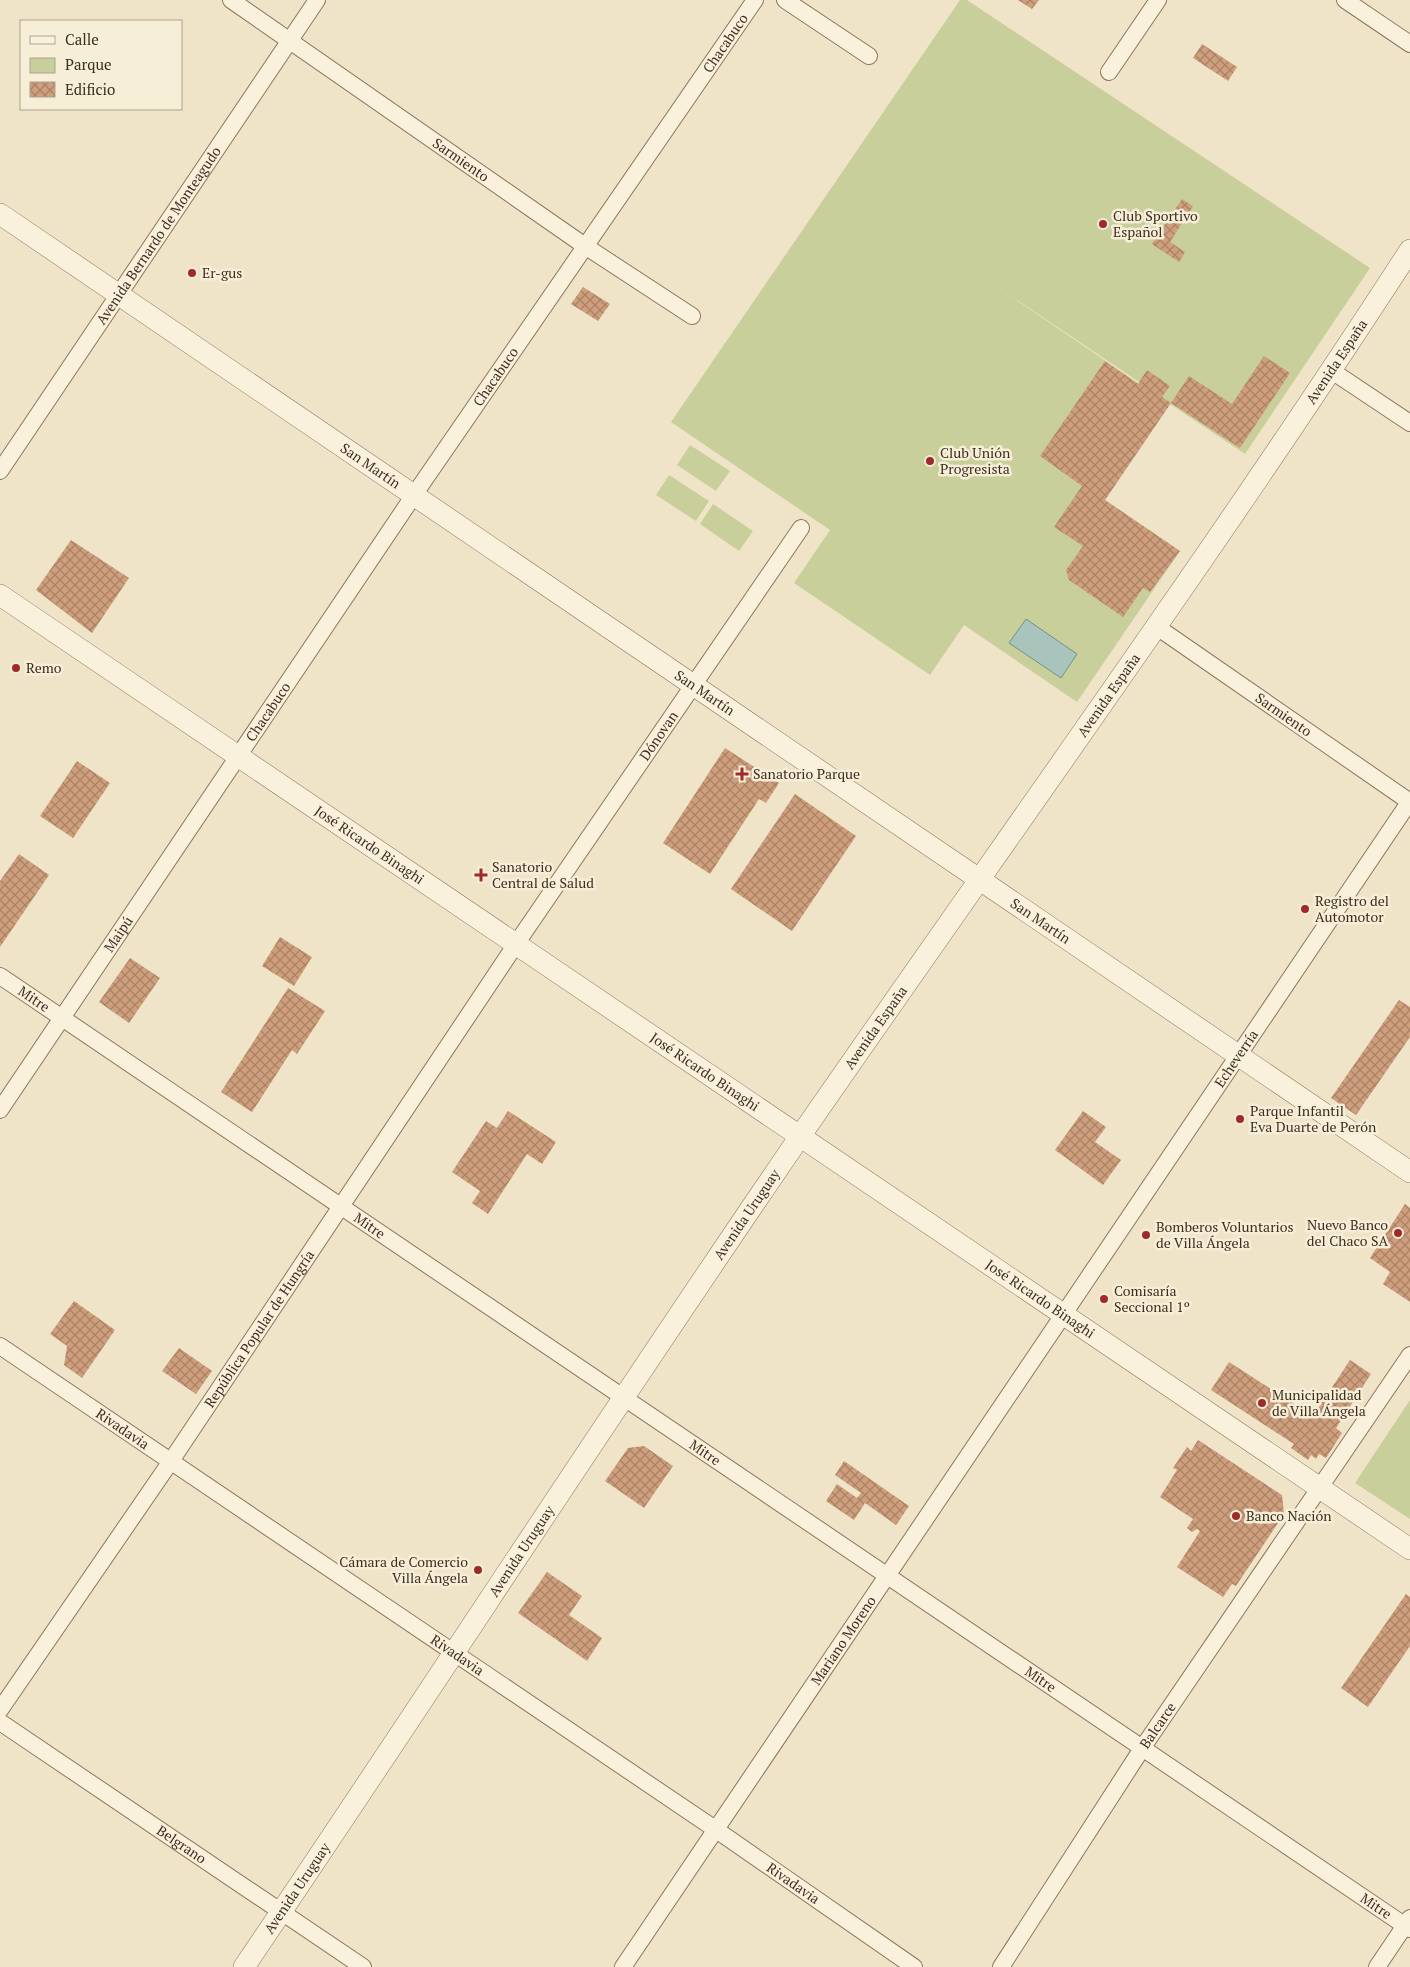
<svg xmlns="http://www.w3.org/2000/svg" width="1410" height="1967" viewBox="0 0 1410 1967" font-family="'PT Serif',serif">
<defs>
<pattern id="building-cross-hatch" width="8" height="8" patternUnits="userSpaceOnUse" patternTransform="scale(1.25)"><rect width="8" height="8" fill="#cf9f7d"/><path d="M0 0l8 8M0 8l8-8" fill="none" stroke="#a98266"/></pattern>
</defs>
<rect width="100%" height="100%" fill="#f0e4c8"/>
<path fill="#c9cf9b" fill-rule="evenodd" d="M960,0H967L1370,268L1245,454L1170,404L1105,500L1180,551L1077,702L964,625L930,675L794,583L830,530L671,422ZM968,267L1139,382L1138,383Z
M690,445L730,471L716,491L677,465Z
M669,475L709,501L696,521L656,495Z
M713,504L753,531L739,551L700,524Z
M1410,1400V1519L1355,1483Z"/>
<path fill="#a9c4bc" stroke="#6f938a" d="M1026,619L1077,654L1061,678L1009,643Z"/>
<path fill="url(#building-cross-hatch)" d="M1018,0H1039L1032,9Z
M1202,44L1237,67L1228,81L1193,58Z
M1182,199L1193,206L1170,242L1185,252L1179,262L1152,244Z
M583,287L610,304L598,321L571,304Z
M1264,356L1290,373L1240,448L1171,403L1189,376L1232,404Z
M1105,361L1138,384L1147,370L1170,386L1162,397L1171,403L1105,500L1180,551L1150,592L1143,588L1123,617L1069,580L1066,570L1083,546L1054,527L1082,486L1040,456Z
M71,540L129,578L92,633L36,590Z
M725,748L779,783L766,803L759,799L710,874L663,843Z
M77,761L110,783L73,838L40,816Z
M795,794L856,836L792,931L731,889Z
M19,854L49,875L0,947V881Z
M280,937L312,957L294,986L262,966Z
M130,958L160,978L129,1023L99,1002Z
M288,988L325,1011L297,1054L292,1050L252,1112L221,1092Z
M1399,1000L1410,1007V1037L1356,1115L1331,1098Z
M508,1111L556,1142L542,1164L527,1154L488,1214L472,1203L480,1191L452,1172L486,1121L497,1128Z
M1083,1111L1106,1127L1095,1142L1121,1160L1103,1185L1055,1150Z
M1405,1204L1410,1208V1302L1383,1284L1390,1272L1370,1258Z
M74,1301L115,1330L82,1378L64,1365L67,1346L50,1334Z
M179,1348L212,1371L196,1394L162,1371Z
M1350,1360L1371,1374L1336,1428L1342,1433L1326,1458L1319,1454L1316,1459L1311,1455L1308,1460L1291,1448L1294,1444L1211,1390L1229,1362L1313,1416Z
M1198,1440L1282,1495L1284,1514L1236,1586L1232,1584L1223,1597L1177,1567L1200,1531L1197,1529L1192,1532L1187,1528L1193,1519L1160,1497L1177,1470L1173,1468L1187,1447L1191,1451Z
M644,1446L673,1466L644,1508L605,1481L628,1448Z
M844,1461L909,1506L896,1525L865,1503L854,1520L826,1501L837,1484L857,1498L861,1493L835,1475Z
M547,1572L582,1596L569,1615L602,1638L587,1661L518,1613Z
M1406,1594L1410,1597V1646L1368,1707L1341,1688Z"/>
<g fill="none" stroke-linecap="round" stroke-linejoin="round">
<defs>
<g id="minor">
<path id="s1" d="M231,0L585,246L692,316"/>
<path d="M785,0L869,56"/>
<path d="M1345,0L1410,44"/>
<path d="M1109,72L1158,0"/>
<path d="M1332,371L1410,423"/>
<path id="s2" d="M0,471L317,0"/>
<path id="s3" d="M1157,627L1410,802"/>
<path id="s4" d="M0,976L1410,1929"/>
<path id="s5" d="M0,1110L414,495L755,0"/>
<path id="s6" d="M0,1346L715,1829L914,1967"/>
<path id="s7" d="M0,1710L171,1461L516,944L801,528"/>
<path id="s8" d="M0,1722L363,1967"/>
<path id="s9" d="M623,1967L1410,801"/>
<path id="s10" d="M1001,1967L1143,1747L1410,1355"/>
<path d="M1377,1967L1410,1918"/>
</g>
<g id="tertiary">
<path id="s11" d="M0,214L1410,1172"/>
<path id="s12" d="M0,595L1410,1549"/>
<path id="s13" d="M244,1967C431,1691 612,1410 801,1135C1005,840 1215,551 1410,250"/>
</g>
</defs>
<use href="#minor" stroke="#8d765c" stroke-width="18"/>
<use href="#tertiary" stroke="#8d765c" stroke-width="22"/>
<use href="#minor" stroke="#faf1dc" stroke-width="16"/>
<use href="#tertiary" stroke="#faf1dc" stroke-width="21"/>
</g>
<g fill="#9e2a2b" stroke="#f7eed8" stroke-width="2">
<circle cx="1103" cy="224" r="5"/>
<circle cx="192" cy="273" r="5"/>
<circle cx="930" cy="461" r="5"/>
<circle cx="16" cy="668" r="5"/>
<path d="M739.5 766.5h5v5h5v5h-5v5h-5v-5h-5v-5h5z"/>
<path d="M478.5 867.5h5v5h5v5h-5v5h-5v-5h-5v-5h5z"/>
<circle cx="1305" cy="909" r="5"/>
<circle cx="1240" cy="1119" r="5"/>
<circle cx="1398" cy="1233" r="5"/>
<circle cx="1146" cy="1235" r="5"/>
<circle cx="1104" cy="1299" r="5"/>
<circle cx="1262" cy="1403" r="5"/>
<circle cx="1236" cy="1516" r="5"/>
<circle cx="478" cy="1570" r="5"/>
</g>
<g text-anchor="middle" stroke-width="5" stroke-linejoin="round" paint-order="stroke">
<g font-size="14" fill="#3d2e20" stroke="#f7eed8">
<text dy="5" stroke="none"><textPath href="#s5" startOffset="1290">Chacabuco</textPath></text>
<text dy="5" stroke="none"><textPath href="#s1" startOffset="280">Sarmiento</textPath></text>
<text dy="5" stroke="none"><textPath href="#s2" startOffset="284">Avenida Bernardo de Monteagudo</textPath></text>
<text dy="5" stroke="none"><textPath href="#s13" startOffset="1942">Avenida España</textPath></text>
<text dy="5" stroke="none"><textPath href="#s5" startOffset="885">Chacabuco</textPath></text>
<text dy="5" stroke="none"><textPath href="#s11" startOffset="448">San Martín</textPath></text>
<text dy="5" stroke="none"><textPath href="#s11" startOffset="852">San Martín</textPath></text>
<text dy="5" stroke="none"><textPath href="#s13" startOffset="1538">Avenida España</textPath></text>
<text dy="5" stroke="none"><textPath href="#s5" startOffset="480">Chacabuco</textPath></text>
<text dy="5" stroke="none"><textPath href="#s3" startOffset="154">Sarmiento</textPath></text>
<text dy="5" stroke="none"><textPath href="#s7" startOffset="1176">Dónovan</textPath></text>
<text dy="5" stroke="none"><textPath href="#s12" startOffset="446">José Ricardo Binaghi</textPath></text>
<text dy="5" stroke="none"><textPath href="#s11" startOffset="1258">San Martín</textPath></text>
<text dy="5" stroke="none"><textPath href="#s5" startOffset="212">Maipú</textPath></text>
<text dy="5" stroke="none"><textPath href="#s4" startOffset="41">Mitre</textPath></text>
<text dy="5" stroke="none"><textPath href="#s13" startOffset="1132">Avenida España</textPath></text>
<text dy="5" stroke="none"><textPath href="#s9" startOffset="1096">Echeverría</textPath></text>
<text dy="5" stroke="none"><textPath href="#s12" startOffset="851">José Ricardo Binaghi</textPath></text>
<text dy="5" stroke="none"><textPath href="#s13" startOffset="905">Avenida Uruguay</textPath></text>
<text dy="5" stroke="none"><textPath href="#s4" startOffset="446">Mitre</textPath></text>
<text dy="5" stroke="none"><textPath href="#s12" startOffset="1256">José Ricardo Binaghi</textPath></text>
<text dy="5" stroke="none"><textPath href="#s7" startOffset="461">República Popular de Hungría</textPath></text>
<text dy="5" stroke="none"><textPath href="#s6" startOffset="148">Rivadavia</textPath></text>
<text dy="5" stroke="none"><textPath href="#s4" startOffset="851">Mitre</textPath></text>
<text dy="5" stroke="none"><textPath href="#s13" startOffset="500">Avenida Uruguay</textPath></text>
<text dy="5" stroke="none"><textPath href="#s9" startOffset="394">Mariano Moreno</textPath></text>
<text dy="5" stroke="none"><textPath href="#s6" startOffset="552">Rivadavia</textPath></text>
<text dy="5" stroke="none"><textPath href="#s4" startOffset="1256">Mitre</textPath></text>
<text dy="5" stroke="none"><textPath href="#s10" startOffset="288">Balcarce</textPath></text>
<text dy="5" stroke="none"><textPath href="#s8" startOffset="219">Belgrano</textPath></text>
<text dy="5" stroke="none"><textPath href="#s6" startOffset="958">Rivadavia</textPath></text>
<text dy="5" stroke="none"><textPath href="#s13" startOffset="95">Avenida Uruguay</textPath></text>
<text dy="5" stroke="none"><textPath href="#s4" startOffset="1661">Mitre</textPath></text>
</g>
<g font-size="14" fill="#3d2e20" stroke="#f7eed8" text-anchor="start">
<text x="1113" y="221">Club Sportivo<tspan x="1113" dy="16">Español</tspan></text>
<text x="202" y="278">Er-gus</text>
<text x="940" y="458">Club Unión<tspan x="940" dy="16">Progresista</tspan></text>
<text x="26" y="673">Remo</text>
<text x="753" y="779">Sanatorio Parque</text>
<text x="492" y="872">Sanatorio<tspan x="492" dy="16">Central de Salud</tspan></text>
<text x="1315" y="906">Registro del<tspan x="1315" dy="16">Automotor</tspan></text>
<text x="1250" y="1116">Parque Infantil<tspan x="1250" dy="16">Eva Duarte de Perón</tspan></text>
<text x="1388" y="1230" text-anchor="end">Nuevo Banco<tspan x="1388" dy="16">del Chaco SA</tspan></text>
<text x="1156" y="1232">Bomberos Voluntarios<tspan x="1156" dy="16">de Villa Ángela</tspan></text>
<text x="1114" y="1296">Comisaría<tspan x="1114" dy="16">Seccional 1º</tspan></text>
<text x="1272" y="1400">Municipalidad<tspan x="1272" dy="16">de Villa Ángela</tspan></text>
<text x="1246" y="1521">Banco Nación</text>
<text x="468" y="1567" text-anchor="end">Cámara de Comercio<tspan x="468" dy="16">Villa Ángela</tspan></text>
</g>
</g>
<rect x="20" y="20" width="162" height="90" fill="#f7eed8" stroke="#ada18e"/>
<rect x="30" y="36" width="25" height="8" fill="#faf1dc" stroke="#ada18e"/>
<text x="65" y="45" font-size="15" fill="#3d2e20">Calle</text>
<rect x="30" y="58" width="25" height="15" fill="#c9cf9b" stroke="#ada18e"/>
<text x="65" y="70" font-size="15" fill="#3d2e20">Parque</text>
<rect x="30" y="82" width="25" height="15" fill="url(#building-cross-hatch)" stroke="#ada18e"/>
<text x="65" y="95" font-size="15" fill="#3d2e20">Edificio</text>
</svg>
